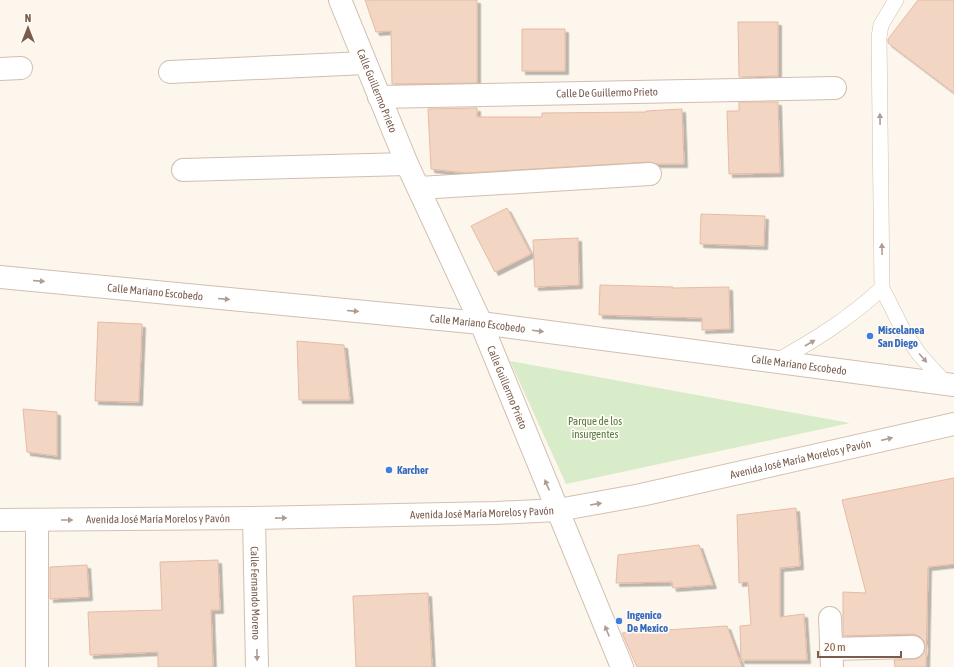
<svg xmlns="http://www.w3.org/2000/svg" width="954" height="667" viewBox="0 0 954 667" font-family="'Asap Condensed',sans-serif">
<defs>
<filter id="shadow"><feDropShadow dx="3.5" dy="3.5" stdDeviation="0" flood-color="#0004"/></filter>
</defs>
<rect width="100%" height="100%" fill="#fdf6ec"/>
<path fill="#d8ecc9" d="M510,361L850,423L566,484Z"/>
<path fill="#f3d5c3" stroke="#e6bba3" filter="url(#shadow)" d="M365,0H477V83L392,84L391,31L376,32Z
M918,0H954V93L888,43V39Z
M738,22H778V76L739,77Z
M522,29H565V71H522Z
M739,102H778L780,173L729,174L727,111H739Z
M477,108V117H542V113L646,112V111L682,109L684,164H657L649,162L466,173L431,169L428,109Z
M507,208L531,254L495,272L471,226Z
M701,214L765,216L764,246L700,244Z
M578,238L579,285L535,287L533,240Z
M600,285L673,287V288L729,287L730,329L702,330V318L599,315Z
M98,322L142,324L139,402L95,401Z
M297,341L344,345L350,400H299Z
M23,409L57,412V456L27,452Z
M954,478V564L928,567L926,667H895L894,660L914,659L919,658L924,653L925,646L924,641L919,636L913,634L843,636V592L866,593L842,500Z
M796,508L800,566L780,568V617L804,614L807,660H741L740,626L751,625L748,582L739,583L737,515Z
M699,545L713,585L673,588L672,582L616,583L618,555Z
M218,560L220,610H211L213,667H158V652L90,655L88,612L162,610L160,562Z
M87,565L89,597L50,599V567Z
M428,593L432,667H356L353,596Z
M727,626L742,667H637L622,633Z"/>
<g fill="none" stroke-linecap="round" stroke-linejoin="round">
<defs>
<path id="service" d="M896,0L881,25L879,37L882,288L903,330L919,354L946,384
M775,362C815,340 850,318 882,288"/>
<g id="minor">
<path id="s1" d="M340,0L407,164L481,323L622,667"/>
<path d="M0,69L21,68"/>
<path d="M170,72L365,63"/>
<path id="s2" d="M379,97L835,88"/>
<path d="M183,170L407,164"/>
<path d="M419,188L650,174"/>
<path id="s3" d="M0,277L481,323L954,385"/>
<path id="s4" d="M254,518L257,667"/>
<path d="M830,618L832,667"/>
<path d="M831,649L913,647"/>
<path d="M37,667V520"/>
</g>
<g id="secondary">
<path id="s5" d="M0,520L254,518L496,513L558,510L641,495L954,424"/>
</g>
</defs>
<use href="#service" stroke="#d1beb0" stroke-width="16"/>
<use href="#minor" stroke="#d1beb0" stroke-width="24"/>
<use href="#secondary" stroke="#d6c0b0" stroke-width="24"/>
<use href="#service" stroke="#fff" stroke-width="15"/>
<use href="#minor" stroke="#fff" stroke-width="22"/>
<use href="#secondary" stroke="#fff" stroke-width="22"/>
</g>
<defs><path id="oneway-solid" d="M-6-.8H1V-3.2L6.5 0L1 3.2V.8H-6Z"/></defs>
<g fill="#af9d94">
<use href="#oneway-solid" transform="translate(880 119) rotate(-91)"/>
<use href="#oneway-solid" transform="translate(882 249) rotate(-91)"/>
<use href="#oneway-solid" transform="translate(39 281) rotate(5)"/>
<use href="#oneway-solid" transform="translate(224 299) rotate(5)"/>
<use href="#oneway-solid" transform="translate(353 311) rotate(5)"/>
<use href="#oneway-solid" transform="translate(538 331) rotate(7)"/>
<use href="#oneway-solid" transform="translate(810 343) rotate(-30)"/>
<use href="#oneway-solid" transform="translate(923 358) rotate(49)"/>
<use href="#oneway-solid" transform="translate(887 439) rotate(-13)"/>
<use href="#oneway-solid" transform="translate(547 485) rotate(-113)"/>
<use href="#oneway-solid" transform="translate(596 504) rotate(-9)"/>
<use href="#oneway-solid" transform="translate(281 518) rotate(-1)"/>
<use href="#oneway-solid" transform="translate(67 520)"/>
<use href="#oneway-solid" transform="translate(607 631) rotate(-112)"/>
<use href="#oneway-solid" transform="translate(257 655) rotate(89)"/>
</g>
<g fill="#3f7fe0" stroke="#fffaf3" stroke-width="1.5">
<circle cx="870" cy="336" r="4"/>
<circle cx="389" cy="470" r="4"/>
<circle cx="619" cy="621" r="4"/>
</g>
<g text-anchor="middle" stroke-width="3.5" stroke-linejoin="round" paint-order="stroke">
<g font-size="11" fill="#7a5c4d" stroke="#fffaf3">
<text dy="4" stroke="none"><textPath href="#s1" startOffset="98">Calle Guillermo Prieto</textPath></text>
<text dy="4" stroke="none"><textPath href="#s2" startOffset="228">Calle De Guillermo Prieto</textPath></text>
<text dy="4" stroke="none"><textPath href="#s3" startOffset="156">Calle Mariano Escobedo</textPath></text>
<text dy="4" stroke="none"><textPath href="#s3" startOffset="480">Calle Mariano Escobedo</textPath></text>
<text dy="4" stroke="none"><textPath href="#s3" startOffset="804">Calle Mariano Escobedo</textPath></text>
<text dy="4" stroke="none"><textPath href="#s1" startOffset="422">Calle Guillermo Prieto</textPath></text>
<text dy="4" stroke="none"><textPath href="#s5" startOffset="806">Avenida José María Morelos y Pavón</textPath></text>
<text dy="4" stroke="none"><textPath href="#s5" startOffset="482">Avenida José María Morelos y Pavón</textPath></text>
<text dy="4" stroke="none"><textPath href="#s5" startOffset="158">Avenida José María Morelos y Pavón</textPath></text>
<text dy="4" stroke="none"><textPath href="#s4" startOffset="75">Calle Fernando Moreno</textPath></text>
</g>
<g font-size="11" font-weight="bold" fill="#366cbe" stroke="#fffaf3" text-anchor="start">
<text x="878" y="334">Miscelanea<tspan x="878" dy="13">San Diego</tspan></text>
<text x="397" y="474">Karcher</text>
<text x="627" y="619">Ingenico<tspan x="627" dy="13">De Mexico</tspan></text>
</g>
<g font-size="11" fill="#537a41" stroke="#fffaf3">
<text x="595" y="425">Parque de los<tspan x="595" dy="13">insurgentes</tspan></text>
</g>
</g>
<g transform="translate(28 28)" stroke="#fffaf3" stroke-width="3" paint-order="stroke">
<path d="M0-3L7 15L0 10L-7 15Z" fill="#7a5c4d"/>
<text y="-6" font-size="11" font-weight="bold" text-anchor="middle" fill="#7a5c4d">N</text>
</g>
<path d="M818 651v6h83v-6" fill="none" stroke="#7a5c4d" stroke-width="2"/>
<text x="824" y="651" font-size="12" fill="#7a5c4d" stroke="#fffaf3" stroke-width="3" paint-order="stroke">20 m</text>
</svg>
